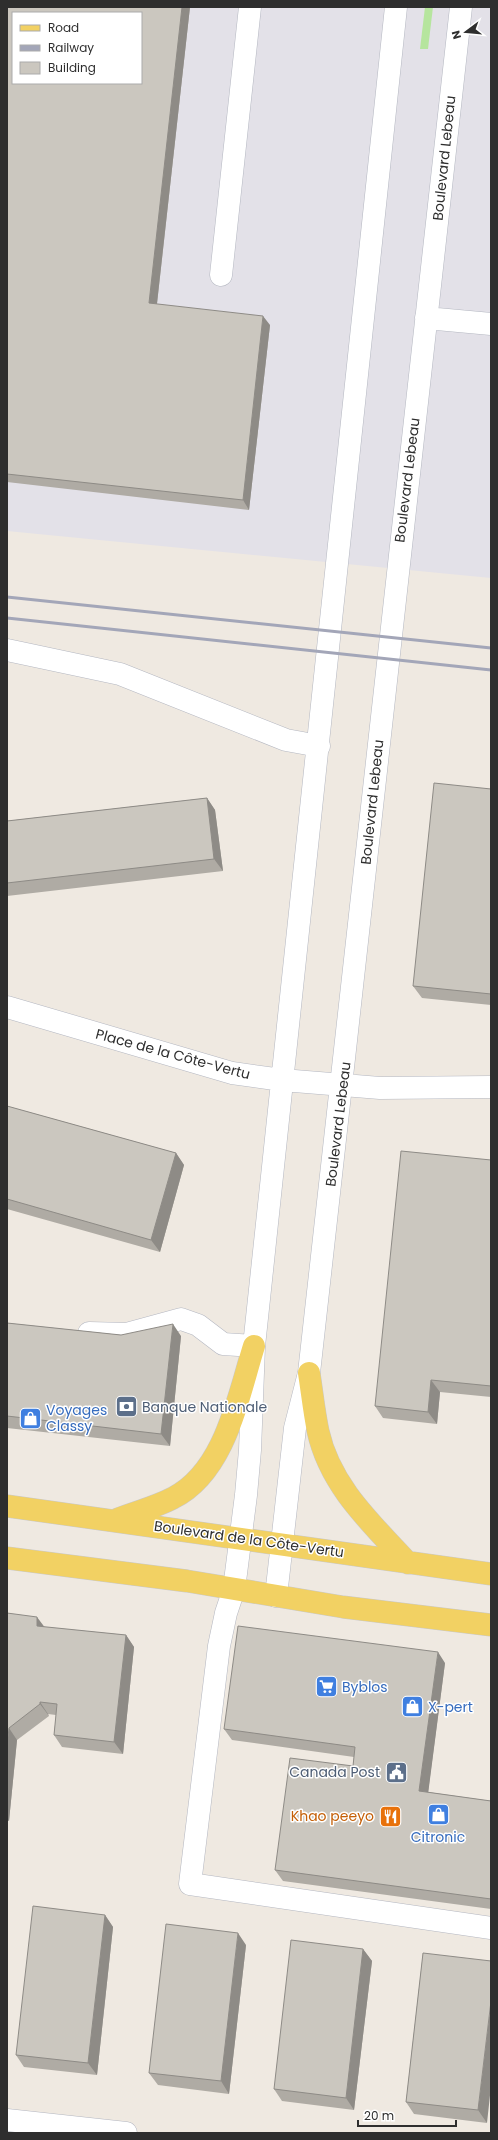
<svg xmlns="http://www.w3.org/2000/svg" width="498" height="2140" viewBox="0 0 498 2140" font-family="Poppins,sans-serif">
<rect width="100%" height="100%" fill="#efe9e1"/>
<path fill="#e3e1e8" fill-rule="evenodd" d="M7,7H491V578L7,531ZM13,13H141V83H13Z"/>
<path fill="#b6e59e" d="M425,7H433L428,49H420Z"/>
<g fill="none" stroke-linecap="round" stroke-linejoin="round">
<defs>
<path id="minor" d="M396,7L254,1346L250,1450L246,1495L234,1589L226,1613L219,1646L190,1884L491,1928
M221,275L250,7
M426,318L491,324
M7,650L120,674L286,740L319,746
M7,1007L232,1073L282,1080L380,1088L491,1087
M89,1333L126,1334L181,1319L198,1325L223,1344L254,1346
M276,1596L295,1428L309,1373L461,7
M7,2120L126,2133"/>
<path id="major" d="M309,1373C312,1392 314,1412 318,1431C330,1486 371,1523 408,1563
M7,1506L491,1574
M118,1519C136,1512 156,1507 173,1498C225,1472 238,1397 254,1346
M7,1558L187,1581L343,1607L491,1625"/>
</defs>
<use href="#minor" stroke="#b4b7c1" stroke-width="23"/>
<use href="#major" stroke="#c9c9c9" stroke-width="23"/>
<use href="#minor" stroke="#fff" stroke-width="22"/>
<use href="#major" stroke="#f2d163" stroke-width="22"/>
<path stroke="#a3a6b8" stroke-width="3" d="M7,597L491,648
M7,618L491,670"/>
</g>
<path fill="#afaba4" d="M7,7H190L157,304L270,325L249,510L7,482Z
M491,789V1005L422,998L413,986Z
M207,798L215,810L223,871L7,896V821Z
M7,1106L176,1153L184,1165L160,1252L7,1209Z
M491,1160V1397L440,1392L437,1424L383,1418L375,1406Z
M7,1323L121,1335L181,1336L170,1446L7,1428Z
M7,1613L45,1627L126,1635L134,1647L123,1754L62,1747L54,1735L56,1715L48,1714L49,1716L17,1740L9,1821H7Z
M445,1663L428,1792L491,1801V1909L283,1881L275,1870L353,1766L354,1757L232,1740L224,1729Z
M105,1915L113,1927L97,2075L24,2067L16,2055Z
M246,1945L229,2094L158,2085L149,2073Z
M363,1949L372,1961L354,2110L282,2101L274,2089Z
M423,1953L487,2123L414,2114L406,2102Z"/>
<path fill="#8e8b86" d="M182,7H190L156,312L149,303Z
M263,316L270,325L249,510L243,500Z
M207,798L215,810L223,871L214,859Z
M176,1153L184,1165L160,1252L151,1240Z
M173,1324L181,1336L170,1446L161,1434Z
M431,1380L440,1392L437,1424L428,1412Z
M37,1617L46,1629L37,1626Z
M126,1635L134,1647L123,1754L114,1742Z
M438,1652L445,1663L427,1802L419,1791Z
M40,1702L48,1714L49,1716L40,1704Z
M9,1728L17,1740L9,1821L7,1818V1746Z
M105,1915L113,1927L97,2075L88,2063Z
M238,1933L246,1945L229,2094L221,2081Z
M363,1949L372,1961L354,2110L346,2098Z
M491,2001V2086L487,2123L478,2110Z"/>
<path fill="#cbc7bf" stroke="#8e8b86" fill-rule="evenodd" d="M7,7H182L149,303L263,316L243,500L7,474ZM13,13H141V83H13Z
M434,783L491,789V994L413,986Z
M207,798L214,859L7,883V821Z
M7,1106L176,1153L151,1240L7,1199Z
M401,1151L491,1160V1386L431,1380L428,1412L375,1406Z
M7,1323L121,1335L173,1324L161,1434L7,1416Z
M7,1613L37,1617V1626L126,1635L114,1742L54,1735L57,1704L40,1702V1704L9,1728L7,1746Z
M238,1626L438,1652L419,1791L491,1801V1899L275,1870L290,1758L353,1766L355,1747L224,1729Z
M33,1906L105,1915L88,2063L16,2055Z
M166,1924L238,1933L221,2081L149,2073Z
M291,1940L363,1949L346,2098L274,2089Z
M423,1953L491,1961V2001L478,2110L406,2102Z"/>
<defs>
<symbol id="bank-square" viewBox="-11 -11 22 22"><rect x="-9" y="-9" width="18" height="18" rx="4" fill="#5c6f8a" stroke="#fff"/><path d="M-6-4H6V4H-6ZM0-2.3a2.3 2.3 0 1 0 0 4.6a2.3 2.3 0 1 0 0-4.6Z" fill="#fff"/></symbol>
<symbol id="shop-square" viewBox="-11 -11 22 22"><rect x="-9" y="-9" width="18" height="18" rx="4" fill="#3f7fe0" stroke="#fff"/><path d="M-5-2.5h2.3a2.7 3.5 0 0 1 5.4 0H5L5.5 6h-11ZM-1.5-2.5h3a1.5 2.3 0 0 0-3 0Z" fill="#fff"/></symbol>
<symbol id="supermarket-square" viewBox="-11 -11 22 22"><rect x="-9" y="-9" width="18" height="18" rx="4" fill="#3f7fe0" stroke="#fff"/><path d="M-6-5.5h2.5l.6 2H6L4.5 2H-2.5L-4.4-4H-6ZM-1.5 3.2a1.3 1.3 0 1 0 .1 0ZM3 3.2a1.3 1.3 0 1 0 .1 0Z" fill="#fff"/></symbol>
<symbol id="civic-square" viewBox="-11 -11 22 22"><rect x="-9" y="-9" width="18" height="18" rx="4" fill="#5c6f8a" stroke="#fff"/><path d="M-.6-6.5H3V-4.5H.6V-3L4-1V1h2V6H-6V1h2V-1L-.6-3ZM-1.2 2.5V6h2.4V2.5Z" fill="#fff"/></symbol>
<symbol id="restaurant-square" viewBox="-11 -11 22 22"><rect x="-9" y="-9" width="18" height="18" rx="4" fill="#e8710a" stroke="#fff"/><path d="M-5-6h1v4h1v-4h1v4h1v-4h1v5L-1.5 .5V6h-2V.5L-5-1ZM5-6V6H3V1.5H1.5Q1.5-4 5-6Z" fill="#fff"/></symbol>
</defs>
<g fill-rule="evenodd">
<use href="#bank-square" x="114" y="1394" width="25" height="25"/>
<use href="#shop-square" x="18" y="1406" width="25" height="25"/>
<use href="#supermarket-square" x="314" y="1674" width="25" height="25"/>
<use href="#shop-square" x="400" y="1694" width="25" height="25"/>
<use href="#civic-square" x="384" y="1760" width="25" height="25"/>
<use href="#shop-square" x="426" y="1802" width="25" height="25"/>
<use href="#restaurant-square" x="378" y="1804" width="25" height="25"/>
</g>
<g text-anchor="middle" stroke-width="3" stroke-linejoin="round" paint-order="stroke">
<g font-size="14" fill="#2e2e2e" stroke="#fff">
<text transform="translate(444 158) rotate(-84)" y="5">Boulevard Lebeau</text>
<text transform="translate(407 480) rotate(-83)" y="5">Boulevard Lebeau</text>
<text transform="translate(372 802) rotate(-84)" y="5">Boulevard Lebeau</text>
<text transform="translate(173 1054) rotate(15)" y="5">Place de la Côte-Vertu</text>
<text transform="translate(338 1124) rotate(-83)" y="5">Boulevard Lebeau</text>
<text transform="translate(249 1539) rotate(8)" y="5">Boulevard de la Côte-Vertu</text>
</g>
<g font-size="14" fill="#4e5e75" stroke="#fff" text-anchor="start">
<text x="142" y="1412">Banque Nationale</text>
<text x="380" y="1777" text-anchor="end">Canada Post</text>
</g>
<g font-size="14" fill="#366cbe" stroke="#fff" text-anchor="start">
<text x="46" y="1415">Voyages<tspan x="46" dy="16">Classy</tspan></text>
<text x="342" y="1692">Byblos</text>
<text x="428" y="1712">X-pert</text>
<text x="438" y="1842" text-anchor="middle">Citronic</text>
</g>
<g font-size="14" fill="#c56008" stroke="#fff" text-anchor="end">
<text x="374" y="1821">Khao peeyo</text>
</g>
</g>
<rect width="498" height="2140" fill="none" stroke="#2e2e2e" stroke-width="16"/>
<rect x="12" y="12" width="130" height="72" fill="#ffffff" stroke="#ababab"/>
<rect x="20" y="25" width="20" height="6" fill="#f2d163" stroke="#ababab"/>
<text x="48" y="32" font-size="12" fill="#2e2e2e">Road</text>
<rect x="20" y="45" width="20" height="6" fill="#a3a6b8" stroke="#ababab"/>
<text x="48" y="52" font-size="12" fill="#2e2e2e">Railway</text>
<rect x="20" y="62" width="20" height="12" fill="#cbc7bf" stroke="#ababab"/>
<text x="48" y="72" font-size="12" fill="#2e2e2e">Building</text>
<g transform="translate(466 32) rotate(254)" stroke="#ffffff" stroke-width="3" paint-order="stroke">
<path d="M0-3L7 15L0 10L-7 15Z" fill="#2e2e2e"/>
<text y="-6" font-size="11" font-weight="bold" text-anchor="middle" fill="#2e2e2e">N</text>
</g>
<path d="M358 2120v6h98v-6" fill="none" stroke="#2e2e2e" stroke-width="2"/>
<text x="364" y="2120" font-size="12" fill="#2e2e2e" stroke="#ffffff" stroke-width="3" paint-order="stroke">20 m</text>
</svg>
